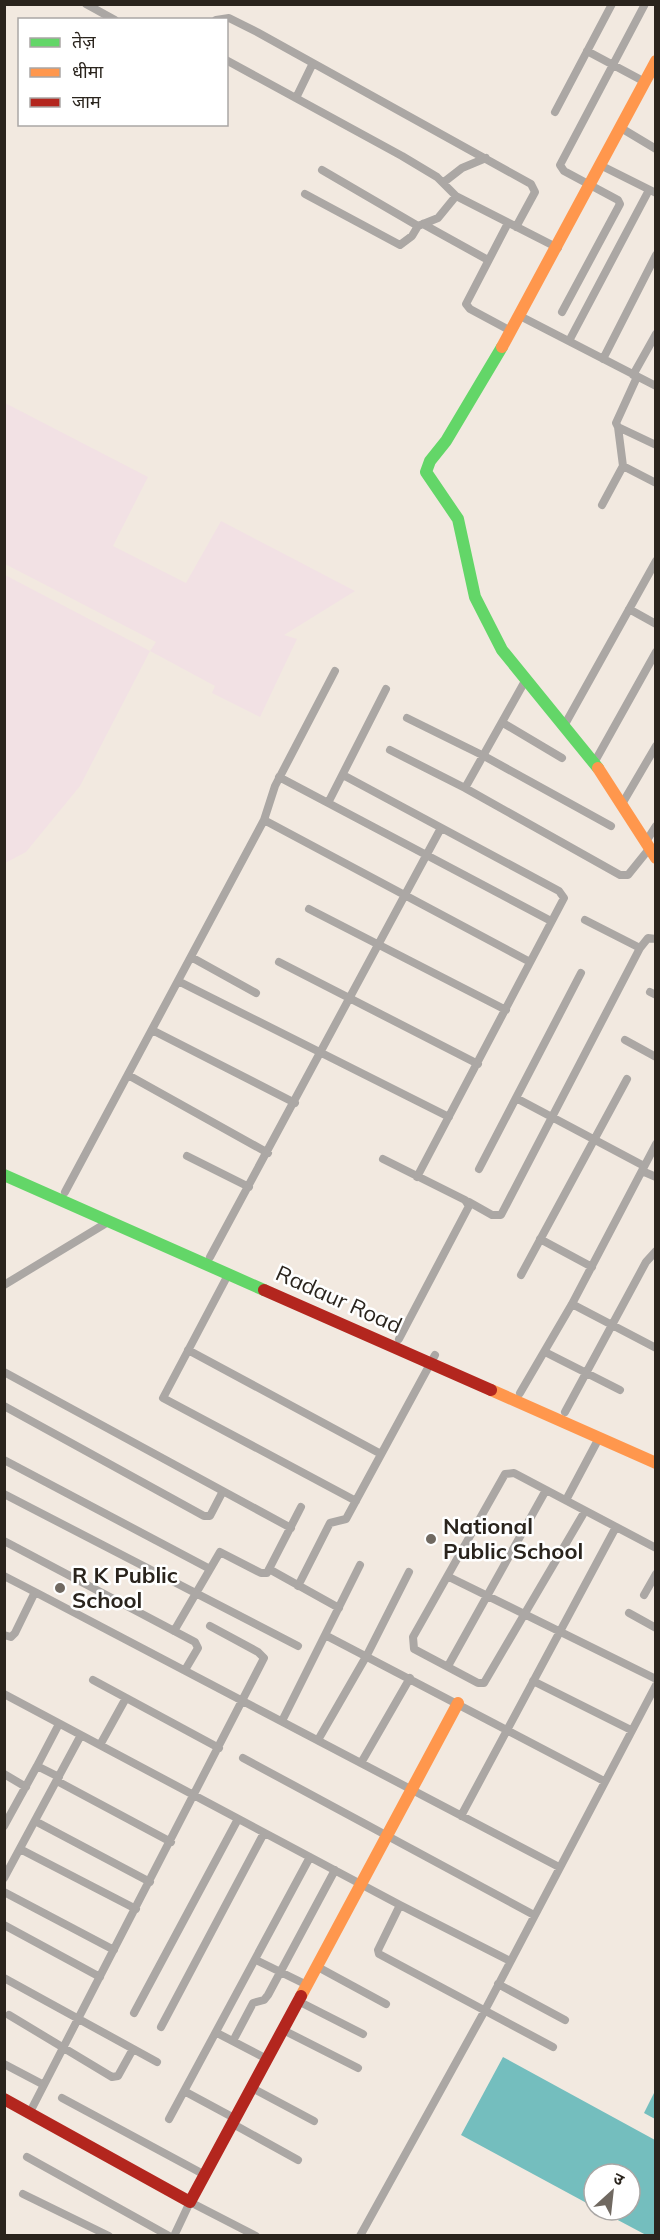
<svg xmlns="http://www.w3.org/2000/svg" width="660" height="2240" viewBox="0 0 660 2240" font-family="Mulish,'Noto Sans Devanagari',sans-serif">
<rect width="100%" height="100%" fill="#f2e9e0"/>
<path fill="#f2e1e4" d="M5,403L148,477L113,546L186,583L221,521L355,591L284,635L297,639L260,717L212,693L215,686L150,651L80,786L26,852L5,863V575L150,651L156,642L5,564Z"/>
<path fill="#74bebe" d="M503,2057L655,2140V2235H646L599,2210H630V2174H594V2207L461,2135Z
M655,2091L656,2119H655L644,2113Z"/>
<g fill="none" stroke-linecap="round" stroke-linejoin="round">
<path stroke="#aba7a4" stroke-width="8" d="M86,4L115,20
M216,20L229,18L257,32L531,184L535,192L516,227
M587,51L645,82
M226,60L402,156L437,177L456,196L558,248
M296,98L313,63
M555,112L612,4
M621,128L656,149
M600,165L656,193
M322,170L418,226
M444,182L462,168L486,158
M305,194L400,245L412,236L418,226L438,218L456,196
M508,223L466,304L470,309L511,331
M423,224L488,260
M562,312L620,204L618,200L564,171L560,165L645,4
M520,316L656,386
M569,341L649,190
M603,359L656,255
M633,375L656,334
M637,377L616,423L618,427L656,445
M623,466L656,483
M602,505L623,466L618,427
M629,609L656,624
M407,718L484,756L611,826
M503,723L562,758
M564,726L656,561
M390,750L465,788L620,875H628L649,849
M594,763L656,652
M343,775L559,891L564,898L417,1177
M279,777L551,921
M465,788L525,681
M328,803L386,689
M622,804L656,746
M264,820L530,962
M645,843L656,826
M309,909L506,1010
M585,920L640,948
M191,957L256,993
M279,962L478,1064
M178,981L449,1117
M650,992L656,995
M152,1030L295,1103
M625,1040L656,1057
M128,1075L268,1153
M516,1098L644,1166
M187,1156L249,1187
M383,1159L465,1200L469,1206L399,1339
M479,1169L581,973
M642,1171L656,1177
M65,1192L264,820L275,786L335,671
M469,1202L492,1215H501L640,948L648,938L656,939
M540,1239L592,1267
M210,1257L441,828
M229,1273L163,1398L356,1501
M521,1275L627,1079
M4,1285L108,1222
M572,1304L656,1348
M188,1350L381,1454
M545,1352L620,1390
M4,1372L291,1528
M520,1393L572,1304L656,1144
M4,1406L204,1516H210L223,1491
M565,1412L646,1262L656,1251
M4,1460L210,1569
M4,1494L298,1646
M566,1500L599,1438
M585,1511L484,1683H478L414,1649L413,1637L505,1474L514,1473L656,1548
M4,1541L195,1642L198,1648L185,1670
M269,1569L339,1608
M4,1576L35,1592L15,1633L11,1637L4,1635
M449,1577L656,1679
M298,1586L330,1523L346,1519L435,1355
M35,1592L559,1867
M644,1595L656,1574
M629,1613L656,1628
M174,1631L220,1552L261,1573H267L301,1507
M325,1635L604,1781
M448,1666L546,1490
M93,1680L219,1748
M533,1681L631,1730
M4,1694L400,1905L510,1961
M282,1721L360,1565
M318,1740L367,1655L409,1572
M100,1745L126,1698
M243,1758L534,1915
M361,1763L410,1678
M37,1766L59,1724
M4,1774L26,1787
M57,1781L171,1842
M461,1816L616,1527
M35,1821L150,1882
M4,1826L37,1766L59,1777
M20,1849L136,1909
M4,1878L81,1735
M4,1892L114,1950
M400,1905L378,1950L379,1954L553,2047
M4,1925L100,1977
M256,1960L307,1985
M316,1966L386,2004
M4,1978L157,2062
M498,1984L565,2020
M298,2001L363,2034
M134,2013L238,1819
M9,2015L112,2077L118,2076L133,2049
M161,2027L264,1833
M283,2030L358,2068
M217,2033L267,2059
M233,2041L253,2003L264,2000L268,1995L335,1870
M4,2064L44,2085
M252,2088L314,2121
M184,2091L236,2119
M62,2098L205,2175
M30,2112L264,1658L258,1652L210,1626
M169,2119L310,1857
M233,2124L298,2160
M27,2157L169,2236
M23,2194L109,2236
M174,2236L190,2202L256,2236
M360,2236L484,2012L656,1685"/>
<path stroke="#63d668" stroke-width="12" d="M502,347L446,441L430,461L426,472L458,519L475,597L502,650L598,768
M4,1175L264,1290"/>
<path stroke="#ff974d" stroke-width="12" d="M502,347L656,61
M598,768L656,858
M491,1390L656,1463
M301,1996L458,1703"/>
<path stroke="#b3261e" stroke-width="12" d="M264,1290L491,1390
M4,2099L190,2202L301,1996"/>
</g>
<g fill="#706961" stroke="#fff" stroke-width="2">
<circle cx="431" cy="1539" r="6"/>
<circle cx="60" cy="1588" r="6"/>
</g>
<g text-anchor="middle" stroke-width="5" stroke-linejoin="round" paint-order="stroke">
<g font-size="22" fill="#2a241d" stroke="#fff">
<text transform="translate(339 1299) rotate(24)" y="8">Radaur Road</text>
</g>
<g font-size="22" font-weight="bold" fill="#2a241d" stroke="#fff" text-anchor="start">
<text x="443" y="1534">National<tspan x="443" dy="25">Public School</tspan></text>
<text x="72" y="1583">R K Public<tspan x="72" dy="25">School</tspan></text>
</g>
</g>
<rect width="660" height="2240" fill="none" stroke="#2a241d" stroke-width="12"/>
<rect x="18" y="18" width="210" height="108" fill="#ffffff" stroke="#aaa7a5" stroke-width="1.5"/>
<rect x="30" y="38" width="30" height="9" fill="#63d668" stroke="#aaa7a5" stroke-width="1.5"/>
<text x="72" y="48" font-size="18" fill="#2a241d">तेज़</text>
<rect x="30" y="68" width="30" height="9" fill="#ff974d" stroke="#aaa7a5" stroke-width="1.5"/>
<text x="72" y="78" font-size="18" fill="#2a241d">धीमा</text>
<rect x="30" y="98" width="30" height="9" fill="#b3261e" stroke="#aaa7a5" stroke-width="1.5"/>
<text x="72" y="108" font-size="18" fill="#2a241d">जाम</text>
<g transform="translate(612 2192) rotate(27)"><circle r="28" fill="#ffffff" stroke="#aaa7a5" stroke-width="1.5"/>
<path d="M0-4.5L10 22L0 15L-10 22Z" fill="#706961"/>
<text y="-9" font-size="16" font-weight="bold" text-anchor="middle" fill="#2a241d">उ</text>
</g>
</svg>
